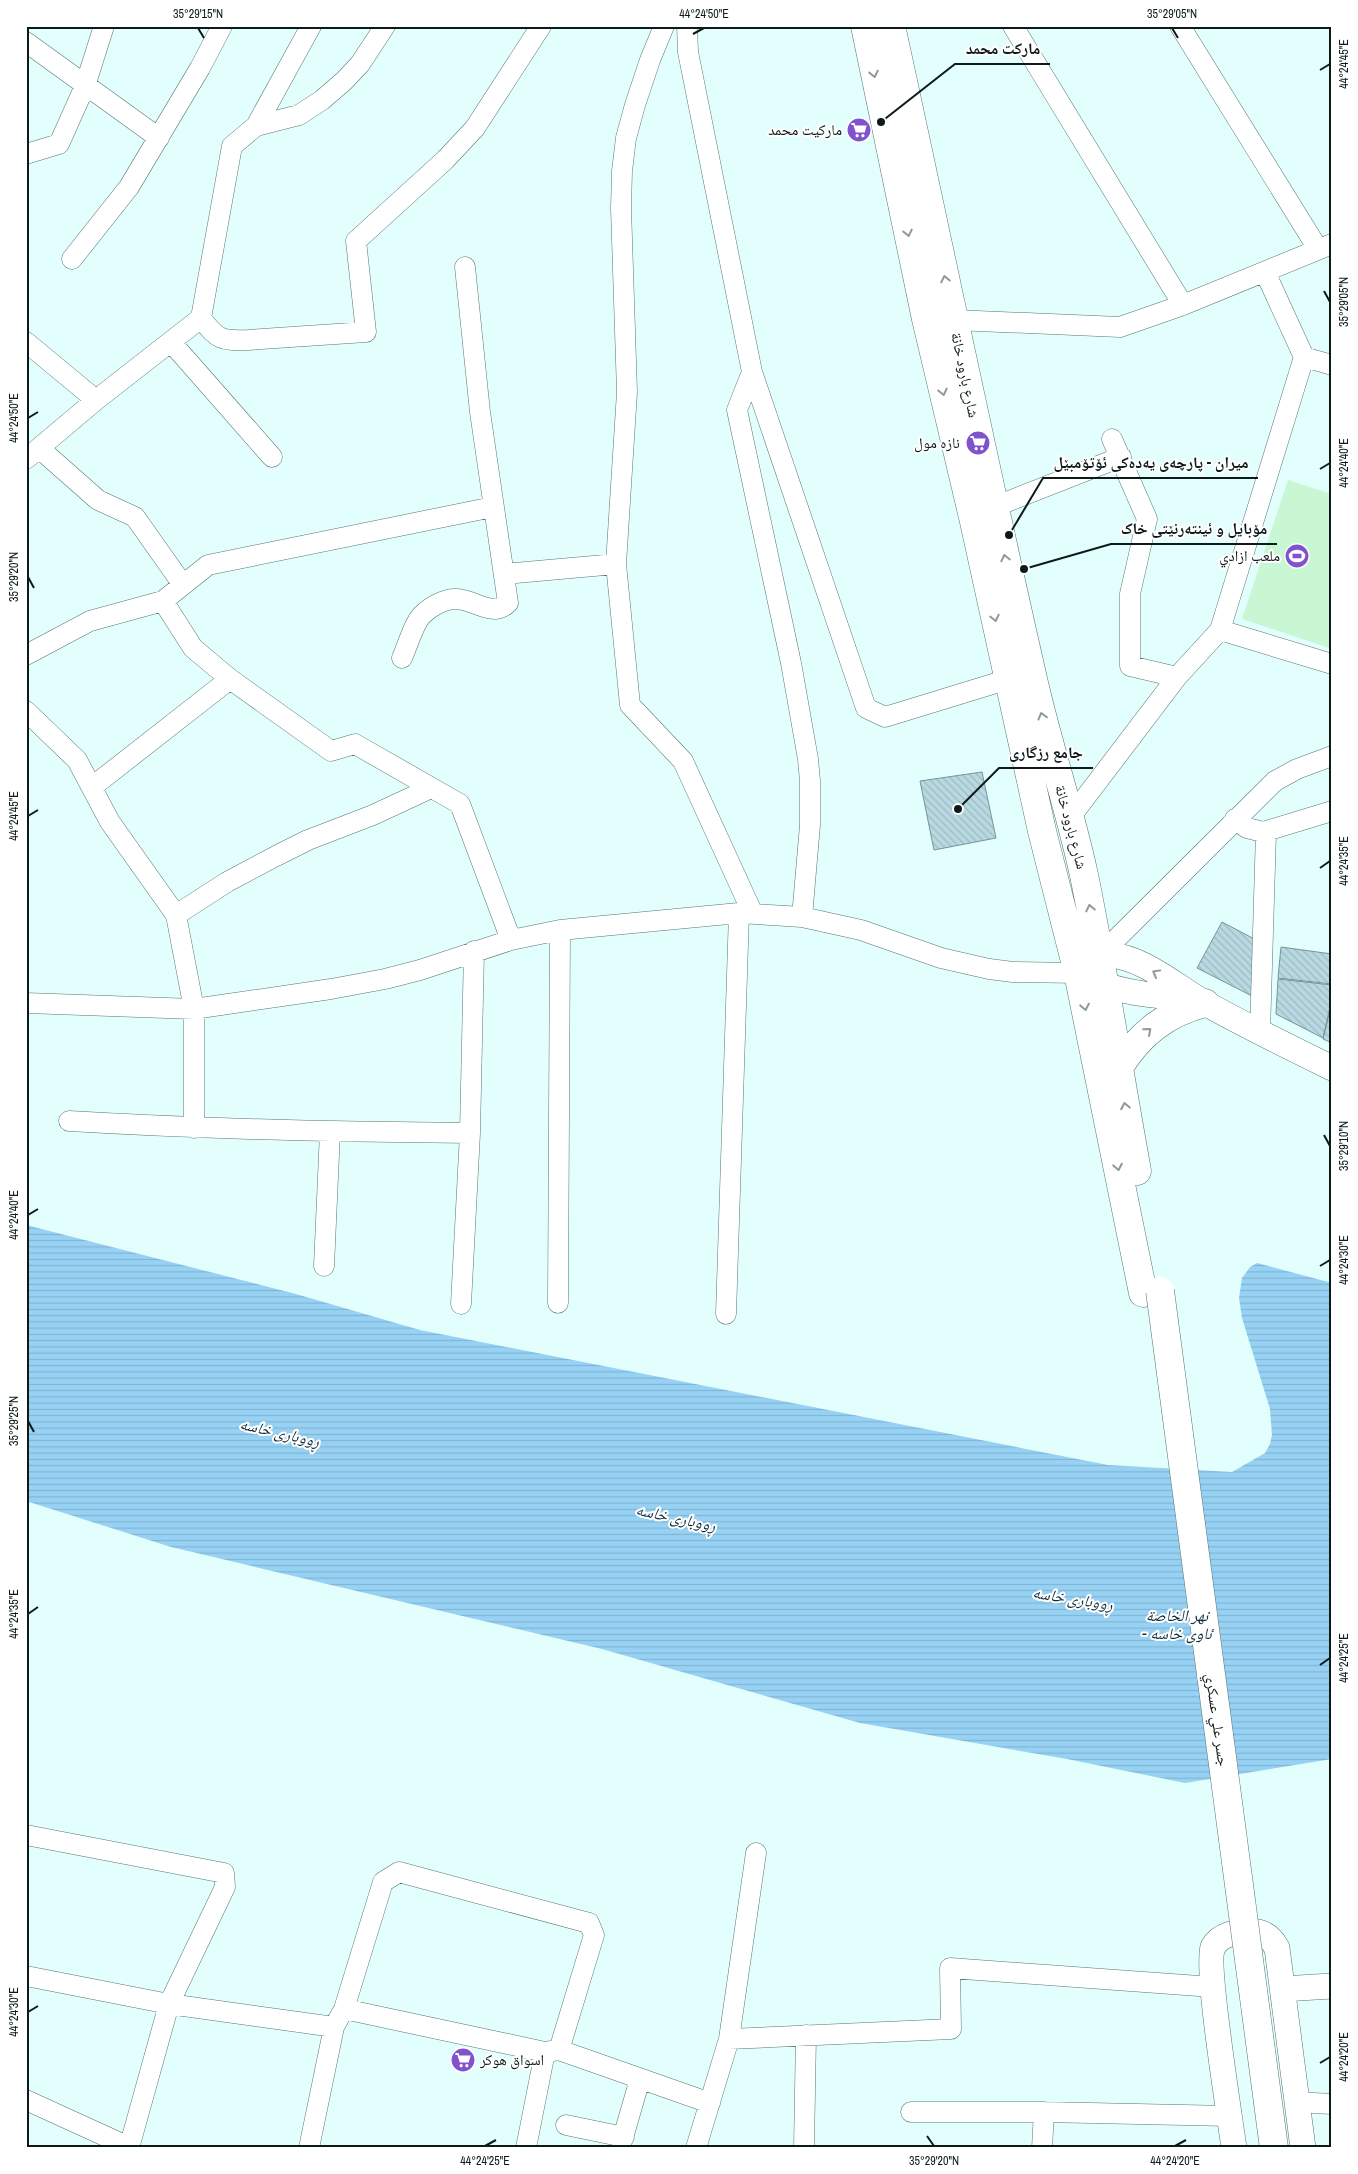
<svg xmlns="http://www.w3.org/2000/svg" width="1358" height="2174" font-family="'Archivo Narrow','Noto Naskh Arabic',sans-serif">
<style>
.garden{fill:#c9f7d4}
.water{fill:url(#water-rules)}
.building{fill:url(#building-back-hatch);stroke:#75949c}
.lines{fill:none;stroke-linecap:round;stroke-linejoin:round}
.minor-casing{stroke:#567675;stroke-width:21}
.tertiary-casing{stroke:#567675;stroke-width:26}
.secondary-casing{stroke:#567675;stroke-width:29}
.minor{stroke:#fff;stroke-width:20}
.tertiary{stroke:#fff;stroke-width:25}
.secondary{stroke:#fff;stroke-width:28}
.secondary-bridge-casing{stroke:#567675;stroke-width:29;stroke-linecap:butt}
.secondary-bridge{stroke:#fff;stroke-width:28}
.oneway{stroke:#929898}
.ticks{fill:none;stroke:#0d1a19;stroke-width:2}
.labels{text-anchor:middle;stroke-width:4;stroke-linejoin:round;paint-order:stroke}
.poi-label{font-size:15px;fill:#0d1a19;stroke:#fff;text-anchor:end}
.street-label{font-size:15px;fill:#0d1a19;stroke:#fff}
.water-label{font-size:16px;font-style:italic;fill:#112d3c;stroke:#fff}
.leader{fill:none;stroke:#0d1a19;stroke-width:2}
.callout-dot{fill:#0d1a19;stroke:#fff;stroke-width:2}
.callout-label{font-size:16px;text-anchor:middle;font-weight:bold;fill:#0d1a19;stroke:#fff;stroke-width:4;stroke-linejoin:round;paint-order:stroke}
.neatline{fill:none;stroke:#0d1a19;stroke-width:2}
.ticks-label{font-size:12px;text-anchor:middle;fill:#0d1a19}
</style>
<defs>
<pattern id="water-rules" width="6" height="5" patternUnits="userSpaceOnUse" patternTransform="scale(1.25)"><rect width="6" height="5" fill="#97d2f5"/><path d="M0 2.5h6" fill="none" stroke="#81b4d1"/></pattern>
<pattern id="building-back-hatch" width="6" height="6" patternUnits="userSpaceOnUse" patternTransform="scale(1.25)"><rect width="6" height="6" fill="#b8d9e1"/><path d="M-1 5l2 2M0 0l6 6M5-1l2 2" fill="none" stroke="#9dbac0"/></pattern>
</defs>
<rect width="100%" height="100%" fill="#e2fefd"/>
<!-- garden -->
<path class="garden" d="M1288 480 1332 494V649L1242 619Z"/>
<!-- water -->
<path class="water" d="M26 1225 296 1294 420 1330 1108 1465 1232 1472 1265 1453 1270 1444 1272 1435 1270 1409 1242 1318 1239 1298 1242 1278 1250 1267 1257 1263 1332 1283V1759L1185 1783 1067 1759 860 1723 602 1649 171 1547 26 1501Z"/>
<!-- building -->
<path class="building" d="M982 772 996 838 934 850 920 781Z
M1222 922 1262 943 1254 997 1197 968Z
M1281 947 1332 954V984L1278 978Z
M1278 979 1332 985V998L1323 1038 1276 1014Z
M1332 1002V1043L1323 1039Z"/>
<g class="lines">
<defs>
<path id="minor" d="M311 26 256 126 232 146 201 318C217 340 222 341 248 340L366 332 356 241 445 160 475 128 541 26
M664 26 650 60 635 105 626 138 622 171 621 208 627 392 616 564 630 705 683 761 753 914
M687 26 688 52 752 372 866 708 885 717 1009 679
M1013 26 1183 305
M1180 26 1318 249
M26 42 159 138
M256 126 299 115 322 100 344 81 360 64 385 26
M26 154 59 144 85 86 104 26
M72 259 129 187 200 68 222 26
M954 320 1120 327 1183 305 1332 244
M26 342 96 400
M171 342 272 457
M1304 357 1332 365
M752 372 737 410 791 663 808 759 810 781V825L802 917
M1112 439 1147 519 1130 594V666L1177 677
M39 448 98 500 135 517 183 585
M26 459 96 400 201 318
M994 507 1121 457
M504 574 616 564
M163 601 193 648 230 679
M1220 630 1332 664
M26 655 90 621 163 601 208 565 493 507
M402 658C407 647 414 623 422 615 430 607 445 598 457 599 476 600 492 618 508 603L480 412 465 267
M26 711 77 760 110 822 176 915 194 1009V1128
M92 787 230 679 331 751 355 744 460 804 511 940
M1069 819 1177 677 1220 630 1304 357 1265 272
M1235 819 1247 828 1263 832 1332 811
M176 915 227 882 276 856 308 840 373 815 431 788
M1100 955 1275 781 1297 769 1332 756
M26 1003 194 1009 331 989 385 979 420 970 511 940 560 930 739 913 802 917 861 930 941 958 989 969 1013 972 1078 973
M1260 1032 1266 832
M69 1121C203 1129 336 1132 470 1133
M324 1266 330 1132
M558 1303 560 930
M461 1304 470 1133 474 951
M726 1314 739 913
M26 1835 224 1873 225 1887 169 2004 334 2027
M26 1976 169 2004 129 2148
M344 2009 545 2052 559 2050 710 2103
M729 2039 951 2029 950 1968 1213 1987
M26 2100 129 2147
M1296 2102 1332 2104
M911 2112H1044L1230 2116
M566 2125 624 2137
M309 2148 334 2027 344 2009 383 1882 399 1872 589 1923 594 1935 559 2050
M526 2148 545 2052
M620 2148 640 2079
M696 2148 729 2039 756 1853
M804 2148 806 2035
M1042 2148 1044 2112"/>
<path id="tertiary" d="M1198 999C1158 996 1113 994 1078 973 1086 963 1096 954 1110 955 1143 957 1178 988 1205 1003 1246 1026 1289 1047 1332 1068
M1282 1989 1332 1986
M1234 2148C1230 2118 1205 1964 1213 1947 1220 1934 1236 1932 1250 1931 1263 1931 1271 1937 1277 1948L1303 2148"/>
<path id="secondary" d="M865 26 926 319 973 517 1042 831 1078 973 1143 1293
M891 26C938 241 982 456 1031 670 1046 739 1069 806 1084 875 1104 973 1119 1072 1137 1171
M1118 1069C1139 1034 1166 1013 1205 1003"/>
</defs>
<!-- minor casing -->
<use href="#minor" class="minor-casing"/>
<!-- tertiary casing -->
<use href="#tertiary" class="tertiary-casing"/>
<!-- secondary casing -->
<use href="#secondary" class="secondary-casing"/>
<!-- minor -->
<use href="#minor" class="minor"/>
<!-- tertiary -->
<use href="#tertiary" class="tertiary"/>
<!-- secondary -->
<use href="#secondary" class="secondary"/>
<defs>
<path id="secondary-bridge" d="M1160 1291 1274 2148"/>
</defs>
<!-- secondary-bridge casing -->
<use href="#secondary-bridge" class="secondary-bridge-casing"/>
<!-- secondary-bridge -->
<use href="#secondary-bridge" class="secondary-bridge"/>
</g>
<!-- one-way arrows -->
<defs><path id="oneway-chevron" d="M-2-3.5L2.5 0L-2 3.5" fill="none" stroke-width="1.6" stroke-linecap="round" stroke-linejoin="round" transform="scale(1.25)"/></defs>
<g class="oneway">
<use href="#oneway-chevron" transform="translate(874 74) rotate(78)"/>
<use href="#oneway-chevron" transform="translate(908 233) rotate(78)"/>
<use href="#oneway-chevron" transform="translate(945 279) rotate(-102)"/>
<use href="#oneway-chevron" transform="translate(943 392) rotate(77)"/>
<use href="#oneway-chevron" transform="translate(1005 558) rotate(-103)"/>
<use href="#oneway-chevron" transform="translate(995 618) rotate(77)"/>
<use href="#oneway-chevron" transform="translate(1042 716) rotate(-105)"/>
<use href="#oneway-chevron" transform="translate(1090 908) rotate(-102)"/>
<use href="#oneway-chevron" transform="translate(1156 973) rotate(-151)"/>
<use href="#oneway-chevron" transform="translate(1085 1007) rotate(79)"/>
<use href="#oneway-chevron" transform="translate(1148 1031) rotate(-41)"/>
<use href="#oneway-chevron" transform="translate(1125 1106) rotate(-101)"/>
<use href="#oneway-chevron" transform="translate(1118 1167) rotate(79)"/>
</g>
<!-- ticks -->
<path class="ticks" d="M198 28 204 38M1172 28 1178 38M693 34 704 28M1320 70 1330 64M1324 291 1330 302M28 418 38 412M1320 469 1330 463M28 577 34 588M28 816 38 810M1320 868 1330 861M1324 1135 1330 1146M28 1215 38 1209M1320 1266 1330 1260M28 1421 34 1432M28 1614 38 1607M1320 1665 1330 1658M28 2012 38 2006M1320 2063 1330 2057M927 2136 934 2146M485 2146 496 2140M1175 2146 1186 2140"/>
<!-- icons -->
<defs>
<symbol id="supermarket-disc" viewBox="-11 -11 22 22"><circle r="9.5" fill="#8052cb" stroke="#fff"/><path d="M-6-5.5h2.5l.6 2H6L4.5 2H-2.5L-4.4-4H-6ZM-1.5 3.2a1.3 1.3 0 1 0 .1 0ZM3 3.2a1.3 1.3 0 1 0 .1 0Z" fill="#fff"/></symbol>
<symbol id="stadium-disc" viewBox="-11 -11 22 22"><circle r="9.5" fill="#8052cb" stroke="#fff"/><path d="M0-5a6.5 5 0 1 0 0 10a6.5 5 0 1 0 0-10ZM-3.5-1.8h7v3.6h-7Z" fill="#fff"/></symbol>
</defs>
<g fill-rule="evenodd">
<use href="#supermarket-disc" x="845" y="116" width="28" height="28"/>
<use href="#supermarket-disc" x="964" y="429" width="28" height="28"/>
<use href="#stadium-disc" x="1283" y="542" width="28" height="28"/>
<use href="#supermarket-disc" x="449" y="2046" width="28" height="28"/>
</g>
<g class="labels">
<!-- poi labels -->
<g class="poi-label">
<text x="842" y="135">ماركيت محمد</text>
<text x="960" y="448">نازه مول</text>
<text x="1280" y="561">ملعب ازادي</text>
<text x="480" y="2065" text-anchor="start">اسواق هوكر</text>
</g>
<!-- street labels -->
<g class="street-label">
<text transform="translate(965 375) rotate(78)" y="5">شارع بارود خانة</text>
<text transform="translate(1071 827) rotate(75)" y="5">شارع بارود خانة</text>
<text transform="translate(1217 1720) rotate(82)" y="5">جسر علي عسكري</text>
</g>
<!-- water labels -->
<g class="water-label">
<text transform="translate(280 1432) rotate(13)" y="6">ڕووباری خاسە</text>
<text transform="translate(676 1517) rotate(12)" y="6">ڕووباری خاسە</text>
<text transform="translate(1073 1598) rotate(9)" y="6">ڕووباری خاسە</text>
<text x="1177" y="1621">نهر الخاصة<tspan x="1177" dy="18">- ئاوی خاسە</tspan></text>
</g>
</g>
<!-- callouts -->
<path class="leader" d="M881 122L955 64H1050M1009 535L1043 478H1258M1024 569L1111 544H1277M958 809L999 768H1093"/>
<g class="callout-dot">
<circle cx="881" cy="122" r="5"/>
<circle cx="1009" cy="535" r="5"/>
<circle cx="1024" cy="569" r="5"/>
<circle cx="958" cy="809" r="5"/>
</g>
<g class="callout-label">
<text x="1003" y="54">ماركت محمد</text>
<text x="1151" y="468">میران - پارچەی یەدەکی ئۆتۆمبێل</text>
<text x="1194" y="534">مۆبایل و ئینتەرنێتی خاک</text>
<text x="1046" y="758">جامع رزگاری</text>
</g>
<!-- border -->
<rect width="1358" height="2174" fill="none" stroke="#ffffff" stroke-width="55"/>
<rect x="28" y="28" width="1302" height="2118" class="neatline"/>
<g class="ticks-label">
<text x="198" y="18">35°29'15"N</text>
<text x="704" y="18">44°24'50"E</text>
<text x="1172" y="18">35°29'05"N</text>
<text transform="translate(1344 64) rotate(-90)" y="4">44°24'45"E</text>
<text transform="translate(1344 302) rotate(-90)" y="4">35°29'05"N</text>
<text transform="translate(14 418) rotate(-90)" y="4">44°24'50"E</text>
<text transform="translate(1344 463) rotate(-90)" y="4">44°24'40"E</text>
<text transform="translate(14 577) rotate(-90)" y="4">35°29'20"N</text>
<text transform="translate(14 816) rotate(-90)" y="4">44°24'45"E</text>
<text transform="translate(1344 861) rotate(-90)" y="4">44°24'35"E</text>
<text transform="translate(1344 1146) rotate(-90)" y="4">35°29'10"N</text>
<text transform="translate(14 1215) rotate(-90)" y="4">44°24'40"E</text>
<text transform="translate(1344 1260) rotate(-90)" y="4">44°24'30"E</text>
<text transform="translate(14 1421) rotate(-90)" y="4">35°29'25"N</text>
<text transform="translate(14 1614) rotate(-90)" y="4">44°24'35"E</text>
<text transform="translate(1344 1658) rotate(-90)" y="4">44°24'25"E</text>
<text transform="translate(14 2012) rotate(-90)" y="4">44°24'30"E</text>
<text transform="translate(1344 2057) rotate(-90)" y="4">44°24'20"E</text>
<text x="485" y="2165">44°24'25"E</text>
<text x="934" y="2165">35°29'20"N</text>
<text x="1175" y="2165">44°24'20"E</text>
</g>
</svg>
